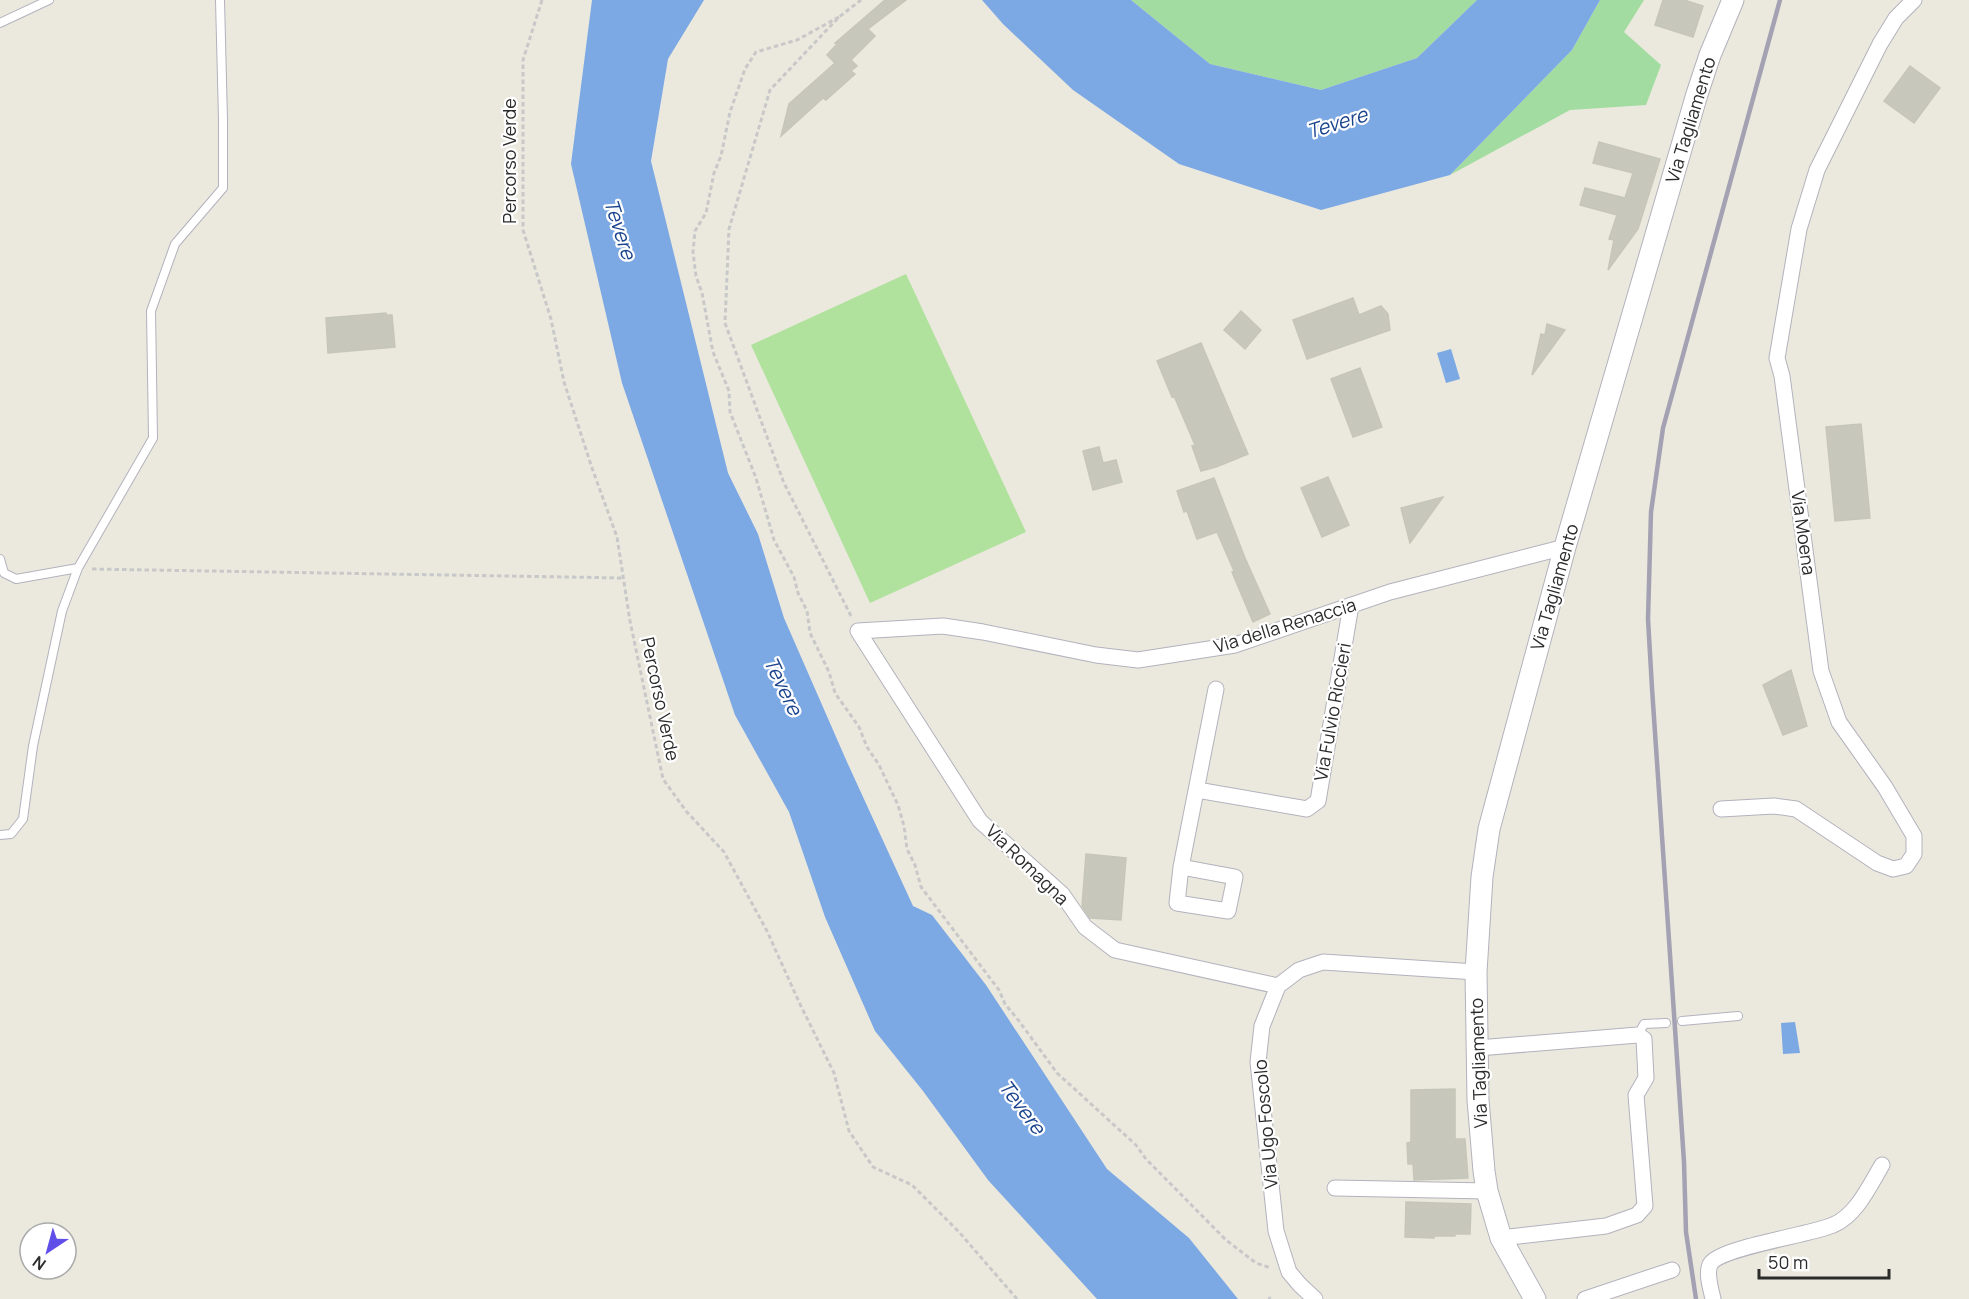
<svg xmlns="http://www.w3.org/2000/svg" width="1969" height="1299" font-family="Manrope,sans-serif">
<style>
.green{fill:#a2dca0}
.pitch{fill:#b0e29d}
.water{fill:#7ca8e3}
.building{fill:#c7c7bc;stroke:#c6c6b8;stroke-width:1.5}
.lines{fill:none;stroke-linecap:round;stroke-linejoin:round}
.lane-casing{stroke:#b3b2bd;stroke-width:10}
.street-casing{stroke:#b3b2bd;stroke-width:17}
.secondary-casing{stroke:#b3b2bd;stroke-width:23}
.path{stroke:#c8c8c8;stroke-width:3;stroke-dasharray:4.5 3;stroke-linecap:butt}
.lane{stroke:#fff;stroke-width:8}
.street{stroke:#fff;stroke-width:15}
.secondary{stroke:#fff;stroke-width:21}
.rail{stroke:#a4a1b3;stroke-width:4.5}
.labels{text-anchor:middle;stroke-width:4.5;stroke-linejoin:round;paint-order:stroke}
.street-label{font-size:18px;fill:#2b2b2b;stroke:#fff}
.water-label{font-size:20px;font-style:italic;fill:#1b448e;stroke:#fff}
</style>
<rect width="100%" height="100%" fill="#ebe9de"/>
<!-- green -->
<path class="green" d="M1131 0H1477L1417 58 1321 90 1210 64Z
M1600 0H1644L1624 32 1661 65 1646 105 1570 110 1450 175 1572 50Z"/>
<!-- pitch -->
<path class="pitch" d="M906 274 1026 532 870 603 751 345Z"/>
<!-- water -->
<path class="water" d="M592 0H704L668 59 651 161 728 473 758 534 784 618 847 762 913 906 932 915 986 985 1107 1169 1189 1238 1238 1299H1097L988 1180 923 1091 875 1031 825 917 789 812 735 715 622 383 571 164Z
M982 0H1131L1210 64 1321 90 1417 58 1477 0H1600L1572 50 1450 175 1321 210 1179 164 1073 90 1003 24Z
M1451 349 1460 379 1446 383 1437 353Z
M1795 1022 1800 1053 1783 1054 1781 1023Z"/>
<!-- building -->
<path class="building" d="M885 0H906L868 29 875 36 851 60 857 66 851 71 855 74 826 100 823 98 781 136 789 104 835 63 827 55 837 44 835 43Z
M1663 0H1684L1703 6 1693 37 1655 25Z
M1910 66 1940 88 1914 123 1884 101Z
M1599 142 1660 159 1638 229 1608 270 1614 240 1609 239 1617 215 1580 205 1585 188 1625 198 1633 173 1593 163Z
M1353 298 1359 315 1381 306 1388 314 1390 330 1307 359 1293 320Z
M1241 311 1261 330 1245 349 1224 330Z
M386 313V315H392L395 347 328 353 326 318Z
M1547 324 1565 330 1532 375 1541 334 1545 335Z
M1201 343 1248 454 1216 467 1201 471 1192 446 1195 445 1174 396 1172 397 1157 361Z
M1360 368 1382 427 1353 437 1331 379Z
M1861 424 1870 518 1835 521 1826 427Z
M1099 447 1103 463 1116 460 1122 482 1093 490 1083 451Z
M1328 477 1349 525 1322 537 1301 488Z
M1214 478 1245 558 1270 614 1253 622 1232 572 1234 571 1217 532 1197 539 1187 511 1184 512 1177 491Z
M1443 497 1410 543 1401 508Z
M1791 670 1807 726 1783 735 1763 685Z
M1086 854 1126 858 1121 920 1090 918 1082 906Z
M1455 1089V1139H1465L1468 1178 1414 1180 1413 1164H1408L1407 1143 1411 1142V1090Z
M1406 1202 1471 1204 1470 1234H1455V1236H1434V1238L1405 1237Z"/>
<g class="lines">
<defs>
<path id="lane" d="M0 23 49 0
M0 559 4 573 16 579 78 568
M0 835 11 834 23 819 33 746 62 611 78 568 153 438 151 311 175 244 223 188V120L220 0
M1682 1021 1738 1016
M1638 1035 1644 1024 1666 1023"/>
<path id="street" d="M1197 790 1307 809 1318 801 1351 605
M1721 809 1774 806 1796 809 1877 863 1893 869 1906 866 1914 854V836L1885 787 1839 722 1821 671 1782 376 1777 358 1799 229 1817 170 1880 44 1896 18 1914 0
M1181 867 1216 689
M1181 867 1235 877 1228 911 1177 903Z
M1278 986 1115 950 1085 927 1062 894 980 821 858 631 943 626 983 632 1096 655 1138 660 1235 645 1390 592 1565 547
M1478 1048 1638 1035 1644 1039 1646 1078 1636 1095 1645 1206 1637 1215 1606 1226 1501 1238
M1335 1188 1487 1191
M1315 1299 1300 1285 1289 1272 1276 1231 1258 1062 1262 1026 1278 986 1299 970 1323 962 1476 972
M1585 1299 1672 1270
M1713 1299C1711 1289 1705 1272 1711 1263 1723 1247 1810 1235 1833 1225 1856 1216 1870 1185 1882 1165"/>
<path id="secondary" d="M1535 1299 1501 1238 1487 1191 1484 1171 1478 1100 1476 972 1482 877 1489 829 1565 547 1697 94 1710 55 1733 0"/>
</defs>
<!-- lane casing -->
<use href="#lane" class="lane-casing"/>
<!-- street casing -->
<use href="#street" class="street-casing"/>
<!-- secondary casing -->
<use href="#secondary" class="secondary-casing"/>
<!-- path -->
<path class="path" d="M542 0 523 60V230L551 319 564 382 592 468 617 537 630 621 663 779 686 811 724 852 767 931 799 1002 834 1073 849 1131 873 1167 912 1185 959 1232 1017 1299
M839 17 797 40 756 52 745 69 730 112 721 156 714 173 706 213 695 231 693 252 696 276 702 293 713 352 729 391 730 412 756 478 774 540 794 577 798 593 807 611 810 633 829 672 835 693 859 727 867 747 879 765 898 805 904 826 907 849 915 865 921 887 999 990 1005 1004 1019 1021 1057 1073 1136 1145 1146 1159 1226 1240 1256 1263 1271 1268
M92 569 624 578
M851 616 784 483 725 323 729 229 770 90 839 17 861 0
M1269 1297 1270 1299"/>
<!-- lane -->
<use href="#lane" class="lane"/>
<!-- street -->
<use href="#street" class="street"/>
<!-- secondary -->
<use href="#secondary" class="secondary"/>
<!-- rail -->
<path class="rail" d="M1696 1299 1686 1232 1684 1162 1652 688 1648 619 1651 512 1663 428 1780 0"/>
</g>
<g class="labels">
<!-- street labels -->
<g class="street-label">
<text transform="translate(1691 120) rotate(-73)" y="6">Via Tagliamento</text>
<text transform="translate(510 161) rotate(-90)" y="6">Percorso Verde</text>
<text transform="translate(1803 533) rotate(82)" y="6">Via Moena</text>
<text transform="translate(1555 587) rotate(-74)" y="6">Via Tagliamento</text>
<text transform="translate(1285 626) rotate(-17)" y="6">Via della Renaccia</text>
<text transform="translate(660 699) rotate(78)" y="6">Percorso Verde</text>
<text transform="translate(1333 712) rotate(-80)" y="6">Via Fulvio Riccieri</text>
<text transform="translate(1027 865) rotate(44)" y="6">Via Romagna</text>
<text transform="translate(1479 1063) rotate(-92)" y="6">Via Tagliamento</text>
<text transform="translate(1266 1124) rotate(-95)" y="6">Via Ugo Foscolo</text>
</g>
<!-- water labels -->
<g class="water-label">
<text transform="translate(1337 123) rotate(-17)" y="7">Tevere</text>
<text transform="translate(620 229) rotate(72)" y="7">Tevere</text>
<text transform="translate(783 686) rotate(64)" y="7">Tevere</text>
<text transform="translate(1022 1107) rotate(53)" y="7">Tevere</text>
</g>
</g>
<!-- north arrow -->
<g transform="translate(48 1251) rotate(216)"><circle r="28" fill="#ffffff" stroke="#aaaaaa" stroke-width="1.5"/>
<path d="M0-4.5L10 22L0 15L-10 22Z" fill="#604ee8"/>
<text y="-9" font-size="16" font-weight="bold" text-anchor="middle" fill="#2b2b2b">N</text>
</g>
<!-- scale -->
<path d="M1759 1269v9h130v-9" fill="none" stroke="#2b2b2b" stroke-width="3"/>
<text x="1768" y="1269" font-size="18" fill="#2b2b2b" stroke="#ffffff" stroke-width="4.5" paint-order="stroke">50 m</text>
</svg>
